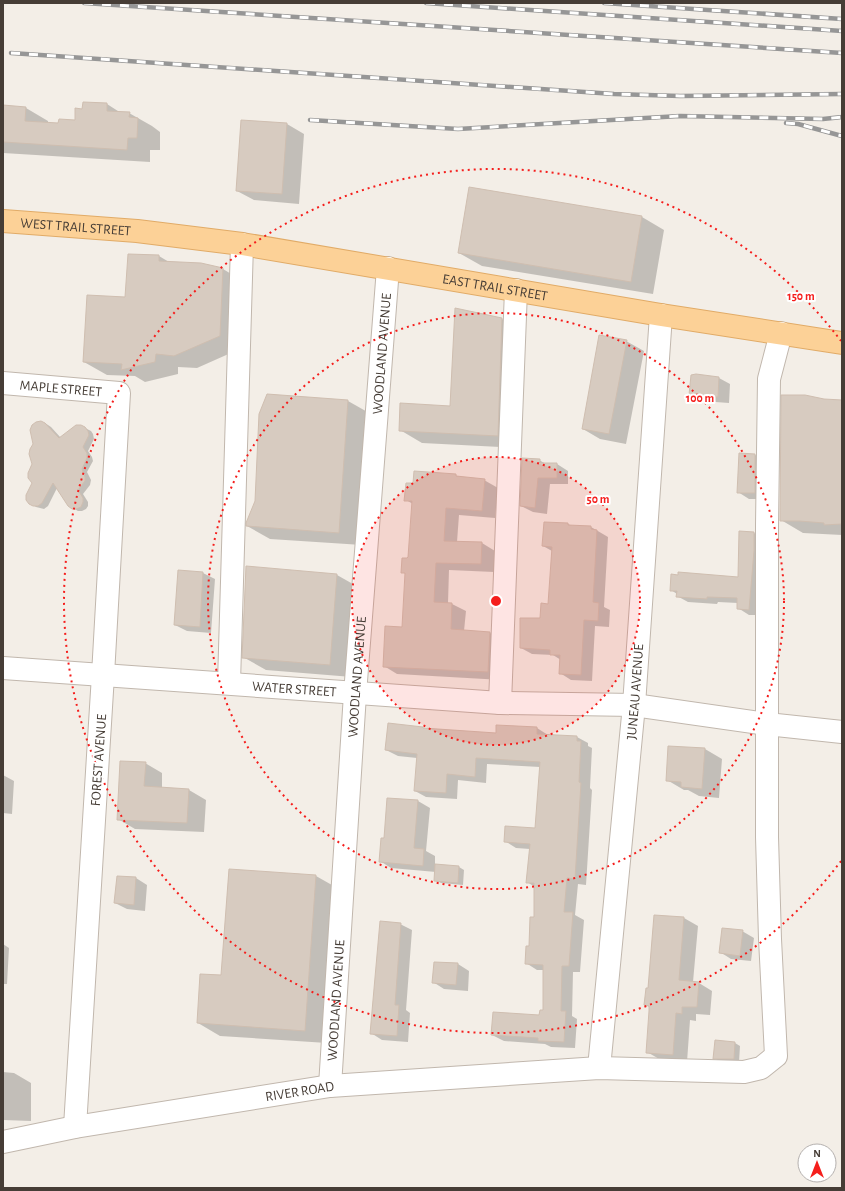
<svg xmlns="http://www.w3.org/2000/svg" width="845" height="1191" font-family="'Alegreya Sans',sans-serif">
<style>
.shadow{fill:#0003}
.building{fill:#d7cbc0;stroke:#cfbeb0}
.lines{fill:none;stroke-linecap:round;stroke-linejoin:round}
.minor-casing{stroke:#c1b7ad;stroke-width:24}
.major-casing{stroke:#e1ab67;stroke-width:24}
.minor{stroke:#fff;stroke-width:22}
.major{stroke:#fcd197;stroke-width:22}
.rail-casing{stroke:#969696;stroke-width:4.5}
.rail{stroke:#fff;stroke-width:3;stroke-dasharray:9;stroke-linecap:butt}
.ring{fill:none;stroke:#f51e1c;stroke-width:2;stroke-dasharray:2 4}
.labels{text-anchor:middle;stroke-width:4;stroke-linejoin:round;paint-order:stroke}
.street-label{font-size:14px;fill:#463d36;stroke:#fff}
.centre{fill:#f51e1c;stroke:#fff;stroke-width:2}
.ring-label{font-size:12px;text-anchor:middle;font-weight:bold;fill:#f51e1c;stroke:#fff;stroke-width:4;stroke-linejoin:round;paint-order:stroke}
</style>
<rect width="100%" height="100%" fill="#f3eee7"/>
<!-- shadow -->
<path class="shadow" d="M84 103 107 104 121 113H129L152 126 160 132V150H150V162L3 153V106L26 108 48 121V123L59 124 76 121 83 110Z
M287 124 304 134 299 204 254 200 237 191Z
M642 217 664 230 653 294 482 266 459 253Z
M159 256 169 262 201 264 223 269 246 283 242 348 197 368 178 367V374L145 382 135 376 107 375 84 362 126 298Z
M456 309 502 319 525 332 520 448 422 443 400 430 451 407Z
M626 341 644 351 626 444 600 439 583 429Z
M719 378 730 384 729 403 702 401 690 394Z
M268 395 348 401 371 414 362 545 270 539 247 526 256 501Z
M824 400 842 401V535L803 533 781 520Z
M45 423 51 427 61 438 85 428 91 431 93 434 94 439 88 451 92 457 93 461 87 472 91 480 90 485 83 494 88 502V506L86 509 82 511H78L69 506 57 488 48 506 44 509 36 507 30 503Z
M739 454 755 455 767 461 766 499H749L738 492Z
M539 460 546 464H557L568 471V484H550L547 514 533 512 521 506Z
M455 475 461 478 484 480 498 488 495 518 459 515 457 542 482 543 495 551 494 572 449 570 448 603 452 604 466 611 464 631 490 633 504 641 502 680 397 674 384 666 403 628 406 574 402 572 408 559 413 504 406 500 414 484Z
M545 523 568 524 572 526 591 527 608 537 604 607 610 610 609 627 595 626 592 681 571 680 560 673 561 660 553 655 532 654 521 648 541 619 549 605 552 551 543 546Z
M740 532 754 533 765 539 760 615H749L738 608V603L718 602 717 604 688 602 677 596V594L671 590 739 578Z
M247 568 337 575 360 588 352 677 266 670 243 657Z
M179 571 203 573 215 579 211 633 187 631 175 625Z
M422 728 497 734 537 728 548 735 577 737 588 743V746L592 748 590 788 592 790 586 885 578 884 575 915 584 920 580 972H573L572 1016 577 1019 575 1048 551 1047 545 1044 504 1041 492 1035 540 1016 544 1011V970H537L526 963 535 919V887L527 882 530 849 516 848 505 841 536 830 540 767 487 764 486 783 458 780 457 799 426 797 415 791 417 758 398 756 386 750Z
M705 749 722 759 719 798 699 796 688 790H684L667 780Z
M145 763 162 773V788L189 790 206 800 204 832 135 829 118 819Z
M3 775 14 781 12 814 3 813Z
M388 799 418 801 430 808 426 851 435 856V865L459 867 464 870 463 885 441 883 435 880 436 872 391 868 380 861 385 839Z
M229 870 316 876 339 889 327 1043 220 1036 198 1023 222 976Z
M136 878 147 885 145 911 127 909 115 903Z
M655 916 684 918 698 926 693 982 699 983 712 991 710 1015 696 1014V1021L690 1020 687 1062 661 1060 647 1052 650 1007 645 1005 648 989Z
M400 924 412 930 406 1010 410 1013 408 1042 382 1040 371 1033Z
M742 931 754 938 751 961 731 959 720 952Z
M3 944 9 948 7 984H3Z
M458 964 469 971 468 991 444 989 433 982Z
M735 1043 740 1046 739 1062 720 1061 714 1058Z
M3 1072 14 1073 31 1083V1121L3 1120Z"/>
<!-- building -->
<path class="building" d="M83 102 107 103V111L130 112 129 117 138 118 137 138H128L127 150 3 142V105L26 107 25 121 58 123 59 119 75 120V108L82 109Z
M241 120 287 123 282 194 236 191Z
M469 187 642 216 631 282 458 253Z
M128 254 159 255V261L201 263 223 268 220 336 174 356 156 354 155 362 121 370 122 364 83 362 87 295 125 297Z
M455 308 502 318 498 436 399 431 400 403 450 406Z
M599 335 627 340 609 434 582 429Z
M696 374 719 377 718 397 689 395 691 375Z
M267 394 348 400 339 533 246 526V523L255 501 259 414Z
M781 395H805L824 399 842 400V524L824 525V523L799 521H780Z
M41 421 45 423 59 438 76 425H81L85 427 88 431 89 435 83 447 87 453V458L82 469 85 477V481L78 490 83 498V502L81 507 76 509H72L68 506 53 483 42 503 38 506H33L29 504 26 500V495L32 483 28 478V473L32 464 29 454 30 449 33 444 30 430 32 425 36 422Z
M739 453 755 454V493H737Z
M522 458 540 459V463H557V478H538L535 508 520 506Z
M414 471 456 474V476L485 479 482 511 446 508 444 541 482 542 481 564 436 563 434 602 452 603 451 629 490 632 488 672 383 667 385 626 402 627 405 573H401L402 558H407L408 557 412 501H404L406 483H413Z
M544 522 568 523V525L591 526V529L597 530 593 602 599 603 598 621 584 620 581 675 559 674 560 655H550V650L520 648V618H540L541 603 548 604 552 547 542 546Z
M739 531 754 532V551L749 610 737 609V598L707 597V599L676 597 677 591H670L671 574 678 575V572L738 577Z
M246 566 337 574 330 665 242 658Z
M178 570 203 572 200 627 174 625Z
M388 723 423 727V728L496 733V725L537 727V734L577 736V741H581L579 782 581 783 575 879 567 878 564 912H573L569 966H562L561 1011H566L564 1042 538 1041V1038L491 1035 493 1012 539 1015 540 1010H543V965L525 964 526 946H529L530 917H534V883H526L530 844 504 842 505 826 535 828 540 762 476 758 475 777 447 774 446 793 414 791 417 754 385 750Z
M668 746 705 748 702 789 681 787V782L666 781Z
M120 761 146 762 144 786 189 789 187 823 117 820Z
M387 798 418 800 414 848 424 849 423 866 379 862 381 838H384Z
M435 864 459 866 458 883 434 881Z
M229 869 316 875 305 1031 197 1023 200 974 221 975Z
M117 876 136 877 134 905 114 903Z
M654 915 684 917 679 980 699 982 697 1007H682V1014L676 1013 673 1055 646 1053 649 1011V1006L644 1005 646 988H648Z
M380 921 401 923 395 1005H399L397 1036 370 1034Z
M722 928 743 930 740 956 719 953Z
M434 962 458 963 456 985 432 983Z
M715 1040 735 1042 734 1059H713Z"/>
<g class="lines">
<defs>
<g id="minor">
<path id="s1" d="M3 383 119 393 103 675 75 1127"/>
<path id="s2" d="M3 668 500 703 634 705 767 724 842 732"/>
<path d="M229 683 242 244"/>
<path d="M500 703 516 290"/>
<path id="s3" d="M599 1068 634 705 661 315"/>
<path id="s4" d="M330 1086 355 694 388 268"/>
<path id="s5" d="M3 1142 75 1127 330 1086 599 1068 744 1072 761 1068 776 1056 770 939 767 837V525L769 379 781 333"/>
</g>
<g id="major">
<path id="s6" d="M3 221 137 231 242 244 661 315 842 343"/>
</g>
</defs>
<!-- minor casing -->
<use href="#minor" class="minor-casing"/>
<!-- major casing -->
<use href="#major" class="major-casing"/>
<!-- minor -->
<use href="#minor" class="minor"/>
<!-- major -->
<use href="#major" class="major"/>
<defs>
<path id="rail" d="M84 3 842 53
M426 3 842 31
M604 3 842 19
M11 53 614 94 680 96 842 94
M310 120 458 129 680 116 823 119 842 117
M786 123 798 124 842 136"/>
</defs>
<!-- rail casing -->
<use href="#rail" class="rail-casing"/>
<!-- rail -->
<use href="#rail" class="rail"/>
</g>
<!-- distance rings -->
<circle cx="496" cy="601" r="144" fill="#f51e1c" fill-opacity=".12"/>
<g class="ring">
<circle cx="496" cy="601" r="144"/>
<circle cx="496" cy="601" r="288"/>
<path d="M841 861A432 432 0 1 1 841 341"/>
</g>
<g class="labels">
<!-- street labels -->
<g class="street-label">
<text dy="5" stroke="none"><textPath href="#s6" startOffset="73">WEST TRAIL STREET</textPath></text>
<text dy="5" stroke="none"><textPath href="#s6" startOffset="497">EAST TRAIL STREET</textPath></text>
<text dy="5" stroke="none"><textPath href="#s4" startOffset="734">WOODLAND AVENUE</textPath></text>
<text dy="5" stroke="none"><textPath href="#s1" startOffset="58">MAPLE STREET</textPath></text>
<text dy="5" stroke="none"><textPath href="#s4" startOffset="410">WOODLAND AVENUE</textPath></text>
<text dy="5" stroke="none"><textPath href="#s2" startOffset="292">WATER STREET</textPath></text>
<text dy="5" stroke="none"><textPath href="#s3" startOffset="378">JUNEAU AVENUE</textPath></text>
<text transform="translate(98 760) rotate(-86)" y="5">FOREST AVENUE</text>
<text dy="5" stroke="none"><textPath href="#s4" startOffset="86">WOODLAND AVENUE</textPath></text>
<text dy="5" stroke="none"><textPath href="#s5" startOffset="301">RIVER ROAD</textPath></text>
</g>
</g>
<circle cx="496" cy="601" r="6" class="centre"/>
<g class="ring-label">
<text x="801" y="300">150 m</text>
<text x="700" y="402">100 m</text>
<text x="598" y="503">50 m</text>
</g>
<!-- border -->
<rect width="845" height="1191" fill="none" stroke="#463d36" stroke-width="8"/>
<!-- north arrow -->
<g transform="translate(817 1163)"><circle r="19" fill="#ffffff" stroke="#b5b1af"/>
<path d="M0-3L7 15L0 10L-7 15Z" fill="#f51e1c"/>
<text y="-6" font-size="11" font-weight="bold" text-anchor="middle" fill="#463d36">N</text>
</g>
</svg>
